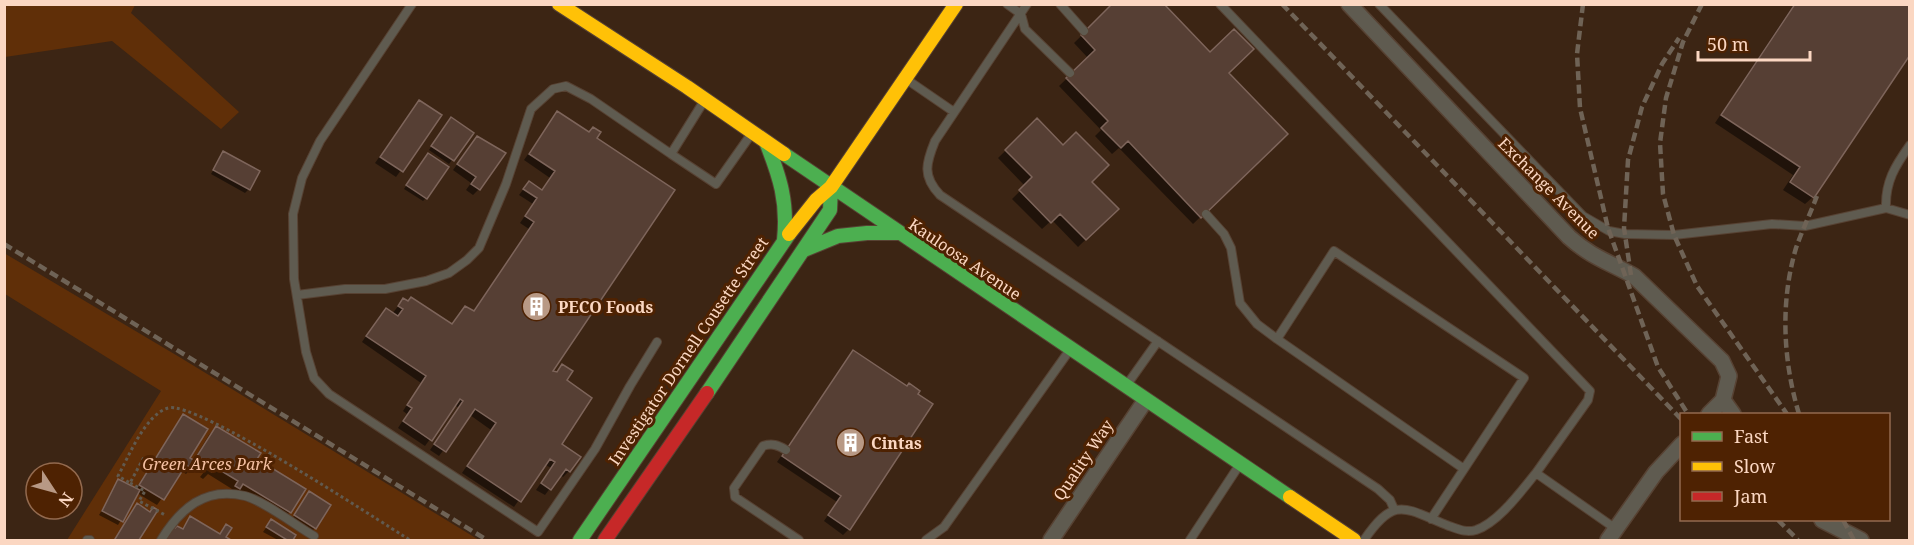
<svg xmlns="http://www.w3.org/2000/svg" width="1914" height="545" font-family="'Noto Serif',serif">
<style>
.green{fill:#602f08}
.shadow{fill:#0007}
.building{fill:#563f34;stroke:#7e655b;stroke-width:1.5}
.lines{fill:none;stroke-linecap:round;stroke-linejoin:round}
.lane-casing{stroke:#574233;stroke-width:10}
.street-casing{stroke:#574233;stroke-width:18}
.fast-casing{stroke:#574233;stroke-width:16}
.slow-casing{stroke:#574233;stroke-width:16}
.jam-casing{stroke:#574233;stroke-width:16}
.path{stroke:#615a4f;stroke-width:3;stroke-dasharray:3 3;stroke-linecap:butt}
.lane{stroke:#5f5b50;stroke-width:8}
.street{stroke:#5f5b50;stroke-width:15}
.fast{stroke:#4caf50;stroke-width:14}
.slow{stroke:#ffc107;stroke-width:14}
.jam{stroke:#c62828;stroke-width:14}
.rail{stroke:#6f6356;stroke-width:4.5;stroke-dasharray:9 4.5;stroke-linecap:butt}
.labels{text-anchor:middle;stroke-width:6;stroke-linejoin:round;paint-order:stroke}
.street-label{font-size:16px;fill:#fbd7c2;stroke:#4e2202}
.poi-label{font-size:16px;font-weight:bold;fill:#fbd7c2;stroke:#4e2202;text-anchor:start}
.park-label{font-size:16px;font-style:italic;fill:#f4c0a2;stroke:#4e2202}
</style>
<rect width="100%" height="100%" fill="#3c2514"/>
<!-- green -->
<path class="green" d="M5 4 135 5 131 13 239 112 221 129 112 41 5 57Z
M4 253 181 358 479 540H67L161 391 5 294Z"/>
<!-- shadow -->
<path class="shadow" d="M1114 4 1227 73 1286 134 1193 224 1119 148 1112 154 1095 136 1101 130 1059 86 1088 58 1074 43Z
M1794 4H1910L1813 197 1805 204 1783 190 1793 175 1715 123Z
M419 102 440 116 396 177 375 163Z
M557 113 595 138 550 373H556L562 366 565 381 560 444 579 457 569 471 563 477 560 475 545 495 536 490 551 468 544 464 514 507 462 473 491 430 470 415 439 456 430 450 459 408 455 405 425 446 398 428 407 414 403 411 421 383 362 342 380 315 386 309 392 314 403 300 451 326 465 308 472 313 529 229 520 223 533 204 519 195 529 182 541 191 550 178 524 160Z
M1037 120 1063 147 1090 182 1117 209 1078 247 1052 220 1042 229 1012 199 1025 186 998 158Z
M447 123 472 133 449 164 429 150Z
M477 137 479 189 473 195 466 190 471 183 453 170Z
M224 153 249 189 245 193 211 174Z
M428 154 426 198 423 201 404 189Z
M853 352 907 388 849 529 843 535 824 521 837 502 777 462Z
M183 416 188 458 193 461 209 435 216 427 255 460 290 512 282 520 236 491 229 494 232 489 208 474 203 479 200 477 204 472 193 466 186 474 181 471 157 505 137 493 118 525 99 515 119 481 135 490 178 422Z
M309 493 315 528 312 531 292 519Z
M190 518 219 535 226 526 224 538 228 540H164L181 530Z
M268 525 294 535 291 540H278L263 532Z"/>
<!-- building -->
<path class="building" d="M1112 4H1164L1210 52 1234 29 1254 49 1229 73 1288 134 1201 218 1128 141 1121 148 1101 128 1108 121 1066 78 1095 50 1081 35Z
M1795 4H1910V55L1814 198 1790 182 1800 167 1721 115Z
M419 100 442 115 403 172 380 157Z
M557 111 589 132 593 127 601 132 597 138 675 190 553 371 557 372 562 364 573 371 567 380 592 398 562 444 581 457 570 472 566 469 551 490 541 483 555 462 550 459 521 502 467 466 496 423 475 409 446 452 434 444 463 401 460 399 432 441 403 421 412 408 407 405 426 376 366 336 386 308 398 316 403 309 398 306 403 298 408 301 411 297 452 324 465 306 474 311 534 222 525 216 537 198 523 189 529 181 542 190 555 171 529 154Z
M451 117 474 133 454 161 431 146Z
M1037 118 1063 145 1076 132 1109 165 1092 182 1119 209 1086 240 1060 214 1051 223 1019 190 1032 177 1005 150Z
M477 136 506 153 480 190 471 184 476 177 457 164Z
M223 151 260 171 250 190 213 170Z
M428 153 449 167 427 199 406 185Z
M853 350 907 386 909 383 920 391 918 394 933 404 850 530 828 515 841 496 782 456Z
M183 414 208 429 190 458 197 462 193 469 186 465 164 500 139 485Z
M216 426 261 453 257 459 306 489 291 513 243 484 240 489 235 486 238 481 215 467 212 472 207 469 210 464 197 456Z
M118 479 140 490 123 522 102 511Z
M309 491 331 505 316 529 294 515Z
M137 503 150 512 153 507 158 510 139 540H117L115 539Z
M190 516 220 534 226 524 232 528 226 537 231 540H165L173 527 175 528 177 526 183 529Z
M271 519 296 535 293 540H287L266 527Z"/>
<g class="lines">
<defs>
<path id="lane" d="M412 4 320 141 302 178 293 214 294 279 306 352 314 378 329 394 538 532 595 449 630 386 657 342
M1007 4 1021 14 1025 29 1070 73
M1027 4 935 141C926 163 922 176 940 195L1378 489 1390 500 1394 509
M1060 4 1084 31
M1220 4 1590 391 1588 400 1536 473 1616 529
M1379 4 1583 216 1609 231 1625 234 1674 235 1772 224 1805 226 1886 208 1910 215
M906 79 954 112
M704 101 671 154 716 184 752 133
M1886 208C1885 182 1895 166 1910 145
M1206 214 1224 234 1231 248 1240 303 1257 324 1277 339
M297 295 345 289H385L426 281 449 273 467 260 479 248 506 184 531 109 553 89 566 86 591 99 671 154
M1126 386 1158 341
M786 450C778 445 772 443 763 446L734 488 735 497 799 540
M1431 519 1524 378 1334 251 1277 339 1464 469
M87 540H90
M161 540C180 509 205 486 245 496 264 501 295 525 314 536
M926 540 944 527 1069 351
M1190 540 1240 464
M1364 540C1395 495 1404 508 1449 526 1458 529 1466 533 1476 530 1499 522 1521 491 1536 473"/>
<path id="street" d="M1349 4 1569 237C1591 257 1609 262 1634 276L1722 361 1729 376 1723 400 1733 414
M1709 414 1723 400
M1822 520 1861 540
M1051 540 1145 401
M1608 540 1656 472 1682 444"/>
<path id="fast" d="M766 142C780 177 788 202 784 240
M784 154 1290 497
M804 250 838 236 867 233H898
M707 393 830 210 831 187
M580 540 789 234"/>
<path id="slow" d="M559 4 687 87 784 154
M789 234 816 200 831 187 956 4
M1290 497 1354 540"/>
<path id="jam" d="M605 540 707 393"/>
</defs>
<!-- lane casing -->
<use href="#lane" class="lane-casing"/>
<!-- street casing -->
<use href="#street" class="street-casing"/>
<!-- fast casing -->
<use href="#fast" class="fast-casing"/>
<!-- slow casing -->
<use href="#slow" class="slow-casing"/>
<!-- jam casing -->
<use href="#jam" class="jam-casing"/>
<!-- path -->
<path class="path" d="M154 462 144 457 130 483 118 476C129 456 145 415 168 408 196 400 376 519 410 540
M130 483 145 491 139 501 165 515"/>
<!-- lane -->
<use href="#lane" class="lane"/>
<!-- street -->
<use href="#street" class="street"/>
<!-- fast -->
<use href="#fast" class="fast"/>
<!-- slow -->
<use href="#slow" class="slow"/>
<!-- jam -->
<use href="#jam" class="jam"/>
<!-- rail -->
<path class="rail" d="M1282 4 1682 420
M1583 4 1577 54 1580 108 1608 228 1658 367 1688 414
M1702 4 1683 42 1666 98 1660 143 1663 194 1674 235 1697 286 1787 414
M4 244 487 540
M1631 275 1624 228 1628 160 1642 107 1662 64 1679 38
M1799 414C1783 361 1780 302 1796 248 1802 231 1810 214 1817 196
M1778 520 1798 540
M1843 520 1854 540"/>
</g>
<!-- icons -->
<defs>
<symbol id="building-disc" viewBox="-11 -11 22 22"><circle r="9.5" fill="#b89985" stroke="#4e2202"/><path d="M-4-6H4V6H1V3H-1V6H-4ZM-2.5-4.3h1.7v1.8h-1.7ZM.8-4.3h1.7v1.8H.8ZM-2.5-1h1.7V.8h-1.7ZM.8-1h1.7V.8H.8Z" fill="#fff"/></symbol>
</defs>
<g fill-rule="evenodd">
<use href="#building-disc" x="520" y="290" width="33" height="33"/>
<use href="#building-disc" x="834" y="426" width="33" height="33"/>
</g>
<g class="labels">
<!-- street labels -->
<g class="street-label">
<text transform="translate(1549 188) rotate(45)" y="6">Exchange Avenue</text>
<text transform="translate(965 259) rotate(34)" y="6">Kauloosa Avenue</text>
<text transform="translate(688 351) rotate(-56)" y="6">Investigator Dornell Cousette Street</text>
<text transform="translate(1083 460) rotate(-56)" y="6">Quality Way</text>
</g>
<!-- poi labels -->
<g class="poi-label">
<text x="558" y="313">PECO Foods</text>
<text x="871" y="449">Cintas</text>
</g>
<!-- park labels -->
<g class="park-label">
<text x="207" y="470">Green Arces Park</text>
</g>
</g>
<!-- border -->
<rect width="1914" height="545" fill="none" stroke="#fbd7c2" stroke-width="12"/>
<!-- legend -->
<rect x="1680" y="413" width="210" height="108" fill="#4e2202" stroke="#936a4f" stroke-width="1.5"/>
<rect x="1692" y="432" width="30" height="9" fill="#4caf50" stroke="#936a4f" stroke-width="1.5"/>
<text x="1734" y="443" font-size="18" fill="#fbd7c2">Fast</text>
<rect x="1692" y="462" width="30" height="9" fill="#ffc107" stroke="#936a4f" stroke-width="1.5"/>
<text x="1734" y="473" font-size="18" fill="#fbd7c2">Slow</text>
<rect x="1692" y="492" width="30" height="9" fill="#c62828" stroke="#936a4f" stroke-width="1.5"/>
<text x="1734" y="503" font-size="18" fill="#fbd7c2">Jam</text>
<!-- north arrow -->
<g transform="translate(54 491) rotate(126)"><circle r="28" fill="#4e2202" stroke="#936a4f" stroke-width="1.5"/>
<path d="M0-4.5L10 22L0 15L-10 22Z" fill="#b89985"/>
<text y="-9" font-size="16" font-weight="bold" text-anchor="middle" fill="#fbd7c2">N</text>
</g>
<!-- scale -->
<path d="M1698 51v9h112v-9" fill="none" stroke="#fbd7c2" stroke-width="3"/>
<text x="1707" y="51" font-size="18" fill="#fbd7c2" stroke="#4e2202" stroke-width="4.5" paint-order="stroke">50 m</text>
</svg>
